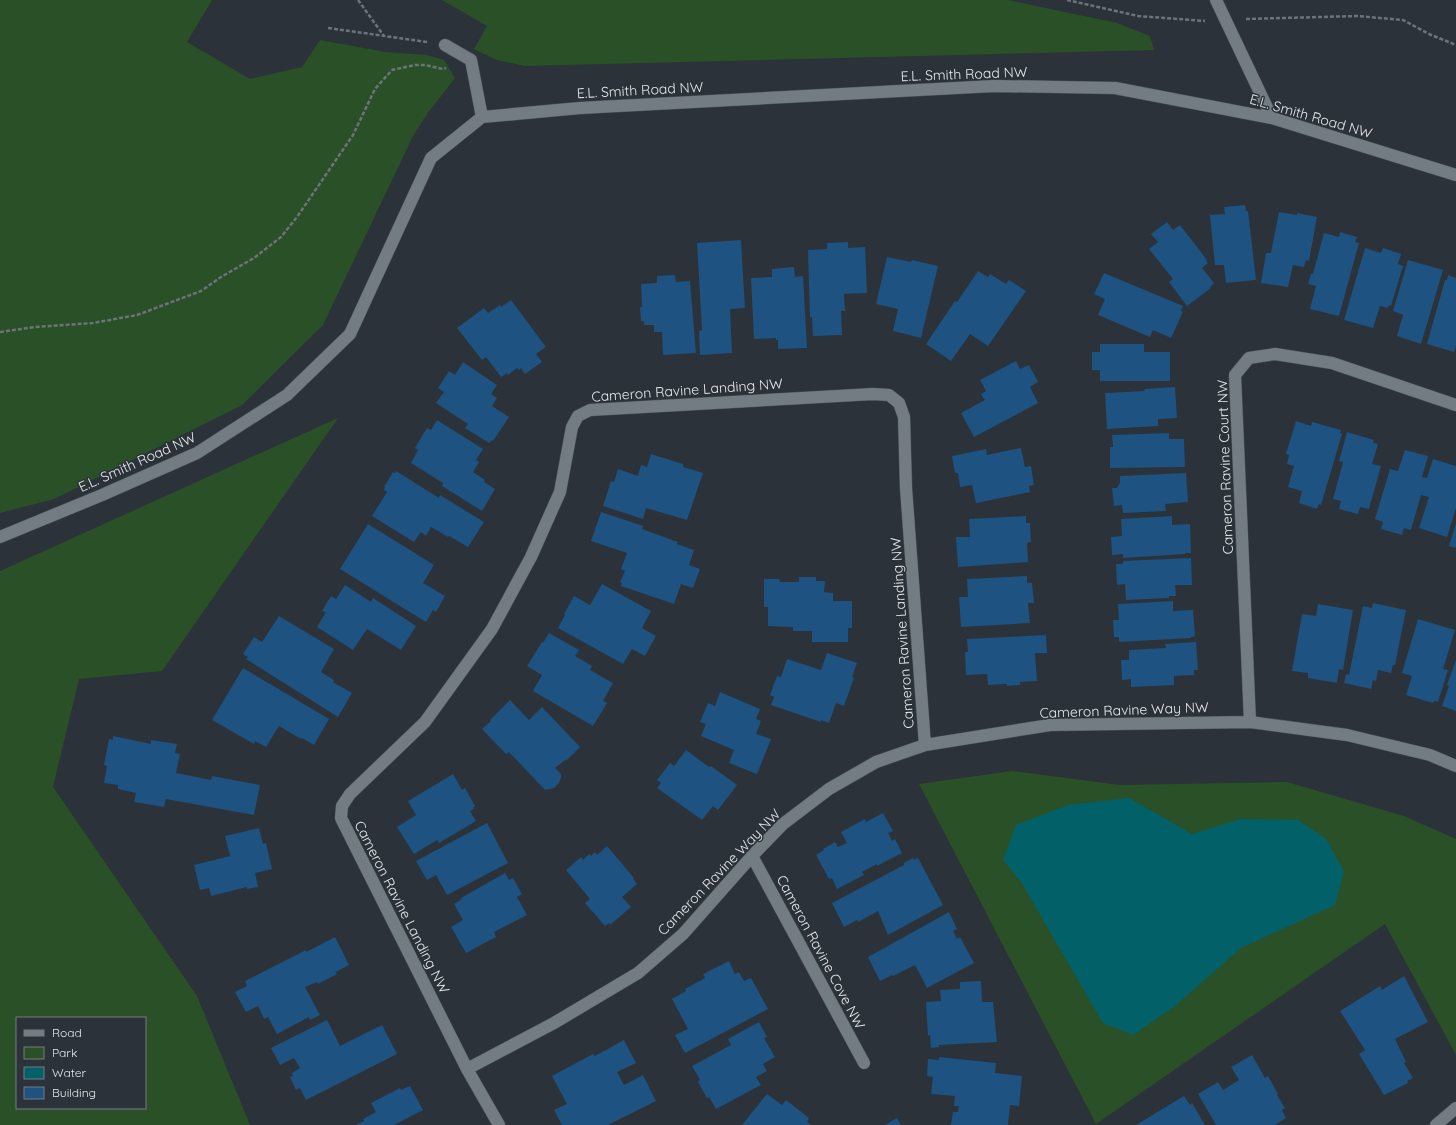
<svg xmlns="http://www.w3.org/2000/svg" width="1456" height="1125" font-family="Quicksand,sans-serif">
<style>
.green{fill:#2a5027;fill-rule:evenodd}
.water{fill:#026168}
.building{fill:#1d5281}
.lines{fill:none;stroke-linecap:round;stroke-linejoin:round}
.lane-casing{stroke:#4a5055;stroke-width:13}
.street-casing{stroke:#4a5055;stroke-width:13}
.secondary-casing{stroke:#4a5055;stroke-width:13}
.path{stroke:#6d7379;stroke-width:2.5;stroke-dasharray:4 2;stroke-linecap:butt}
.lane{stroke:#737b83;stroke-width:12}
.street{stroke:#737b83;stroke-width:12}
.secondary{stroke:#737b83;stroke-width:12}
.labels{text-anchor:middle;stroke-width:3;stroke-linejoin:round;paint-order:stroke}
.street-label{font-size:14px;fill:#e4e8ec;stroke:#2c3239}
</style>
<rect width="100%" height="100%" fill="#2c3239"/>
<!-- green -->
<path class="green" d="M0 0H212L187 42 250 79 302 67 320 40 385 52 427 55 444 60 455 78 427 114 413 136 323 325 242 405 54 499 0 513Z
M442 0H1008L1117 23 1150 36 1154 50 525 66 497 60 474 49 487 26Z
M338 418 162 671 79 679 53 787 197 996 250 1125H0V571ZM17 1018H145V1108H17Z
M1012 771 1120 785 1287 782 1404 816 1456 839V1055L1385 924 1096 1124 919 784Z"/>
<!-- water -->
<path class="water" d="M1129 798 1192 834 1241 819 1298 820 1326 839 1344 871 1335 905 1241 948 1175 1006 1133 1035 1103 1023 1021 882 1003 860 1016 825 1068 805Z"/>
<!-- building -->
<path class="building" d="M1245 205 1246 211H1248L1256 280 1226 283 1224 265H1215L1210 215 1225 214 1224 207Z
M1279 212 1297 215V213L1317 217 1309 261 1306 260 1304 267 1293 265 1288 287 1261 283 1266 253H1271Z
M1167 222 1173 230 1180 225 1207 260 1206 261 1208 263 1202 268 1214 283 1210 287 1211 288 1187 306 1169 282 1173 279 1149 249 1158 242 1151 234Z
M1340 232 1357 237 1355 242 1359 243 1339 316 1310 309 1316 286 1308 284 1311 274H1313L1324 233 1339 237Z
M741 240 745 308 730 309 732 353 700 355 699 331 702 330 697 243Z
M848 242V248L865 247 867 293 844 294 845 311H841L842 335 813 336 812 317H810L808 250 827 249V243Z
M1365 248 1381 253 1383 248 1401 254 1398 264 1403 266 1391 306 1389 305 1388 308 1380 306 1373 328 1344 320Z
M887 257 911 262 912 260 938 266 921 338 893 331 898 309 876 304Z
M1408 260 1443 270 1421 344 1397 336 1403 315 1393 311Z
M794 267 795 277 803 276 807 348 778 349V340H776V338L754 339 751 278 772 277V269Z
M978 271 988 277 990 274 1006 284 1009 280 1026 291 988 346 970 334 951 361 926 344 955 301 957 302Z
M1104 273 1183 306 1181 311 1183 312 1171 338 1153 330 1150 337 1098 315 1105 299 1094 294Z
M675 275 676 282 690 281 696 353 663 355 662 332H654V325H644V321H641L640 307H642L641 284 657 283V276Z
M1448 275 1456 278V346L1454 352 1427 344 1445 280H1447Z
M511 300 546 347 536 354 542 362 525 374 521 368 519 370 517 368 508 375 507 373 501 377 486 357 482 360 457 328 484 308 488 313 500 305 501 307Z
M1100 344H1144V352H1170V381H1100V370H1092V352H1100Z
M1016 361 1020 369 1029 365 1038 382 1030 387 1038 403 974 437 961 413 985 400 981 394 986 391 980 380Z
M463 362 497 385 491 394 497 398 492 406 509 417 493 441 492 440 489 443 465 428 468 424 436 403 444 392 438 388 449 371 455 375Z
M1175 387 1177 418 1158 419V426L1107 429 1105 393 1145 391 1144 389Z
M437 420 483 449 476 460 479 462 473 472 485 480 484 482 495 489 482 511 442 486 443 483 411 463 418 450 415 448 427 428 431 430Z
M1296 421 1311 426 1312 422 1341 430 1340 433 1342 434 1321 505 1319 504 1317 509 1299 503 1302 491 1288 487 1294 466 1287 464 1289 455 1286 454Z
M1347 432 1374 440 1373 443 1378 444 1372 464 1381 466 1369 509 1360 507 1358 514 1339 509 1341 501 1333 499 1343 462 1339 461Z
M1169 433V439H1184L1185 467 1110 468V447H1113L1112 435Z
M1021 448 1025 467 1031 466 1034 485 1029 486 1030 492 976 503 972 485 960 487 958 473H955L952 456 986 449 987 455Z
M1405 450 1428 456 1422 477 1427 478 1433 459 1456 466V508L1447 537 1419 528 1429 497 1421 495 1411 530 1404 528 1402 535 1381 529 1383 522 1375 519 1390 469 1398 471Z
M651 454 683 464V467L703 473 687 520 646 508 643 519 603 506 611 481 614 482 618 469 638 476 641 465 647 467Z
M396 471 439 498 440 495 484 522 468 547 449 536 448 537 431 527 426 536 421 532 414 542 372 516 387 492 384 490 385 487H384L393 472 395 473Z
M1186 473 1188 502 1165 504 1166 511 1123 513 1122 505 1114 506 1112 488H1117L1120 483V476Z
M601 512 643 526 642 529 678 542 677 544 694 550 689 565 700 569 693 588 681 584 674 604 621 586 622 583 620 582 625 571 621 569 627 553 591 541Z
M1026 516V523H1030L1031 542 1027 543 1028 562 958 567 956 537H970L969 519Z
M1172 516V525L1190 524 1191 553H1185V554L1123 558V554L1112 555 1111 537 1122 536 1121 519Z
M1456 523V548L1449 546Z
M368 524 434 565 423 583 445 596 436 612 433 610 426 622 340 569Z
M1191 558 1192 585H1175L1176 596H1169V598L1126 600 1125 584 1117 585 1116 564H1123V561Z
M1027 576V583H1032L1034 603H1028L1030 623 961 627 959 597H968L967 579Z
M799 577H816V581H825L824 592 833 593V601H852V628H848V642H812V631H793V627L768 626V607H764V579H779L780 582H799Z
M602 584 651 611 642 628 656 636 645 656 632 649 623 664 558 628 565 615 564 614 574 596 590 605Z
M345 585 371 602 373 598 416 626 401 650 367 629 353 650 317 627 326 612 322 611 331 596 336 599Z
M1173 601V611L1193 610 1195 636 1191 637V638L1119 642V637H1114L1113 620H1119L1118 604Z
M1373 603 1406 610 1395 665H1393L1391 673 1378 670 1376 681 1373 680 1371 689 1344 683 1346 674 1349 675 1363 606 1372 608Z
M1318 604 1353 610 1343 670 1339 669 1337 683 1308 678V673L1292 671 1302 614 1316 616Z
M279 616 334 649 321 672 334 680 333 682 352 693 338 717 246 659 248 657 243 654 254 637 262 642Z
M1418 619 1455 630 1443 669 1448 670 1438 702 1434 701 1433 703 1406 695 1412 676 1402 673Z
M549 633 579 650 575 656 592 666 590 670 613 683 603 701 607 703 593 726 533 691 542 675 527 666 542 642 543 643Z
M1046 635 1047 653H1035L1037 681 1020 682V685L1007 686V684L988 685 987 674 966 675 965 652H968L967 639Z
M1196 642 1198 670H1194V675L1174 676V685L1131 687V679L1122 680 1121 660H1129V650L1166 648 1165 644Z
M827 653 857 663 852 677 854 678 844 706 836 703 829 723 821 720V722L771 705 774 697 770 695 777 676 781 677 787 659 821 670Z
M1456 660V711L1442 706 1449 686 1447 685Z
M243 668 329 719 314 745 302 738 301 739 279 726 266 747 255 741 254 744 212 720Z
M720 692 760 709 756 719 761 721 756 734 771 739 757 774 729 763 734 750 701 736 706 724 700 722 708 703 715 706Z
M510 700 529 720 542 707 580 747 566 761 565 760 555 768 561 774V777L559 783 554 788 545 790 509 752 506 754 482 729 491 721 490 720Z
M113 736 151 744V740L177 744 175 753 180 754 176 773 211 780 212 776 260 785 254 815 166 799 164 807 134 802 136 793 118 789V785L104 783 107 766 104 765 109 739 113 740Z
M686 750 709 767 711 766 737 785 718 810 713 806 702 820 657 788 661 783 657 780 670 763 674 766Z
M453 774 462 790 465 788 475 806 473 808 474 809 470 811 476 821 439 843 437 840 414 854 397 827 416 815 408 801Z
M883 813 893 831 888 833 892 841 895 839 902 853 877 866V864L862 872 864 875 837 889 832 878 829 879 816 855 824 850 823 849 835 842 838 847 847 843 841 832 865 819 866 822Z
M487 823 508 863 447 895 436 875 427 880 416 861Z
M259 828 263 844 266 843 272 869 255 873 258 887 247 889V887L211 896 209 888 200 890 194 865 230 856 225 836Z
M607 846 634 878 633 879 637 884 622 897 631 907 610 925 609 923 605 926 585 903 590 899 566 870 581 857 583 860 589 854 591 856 595 852 597 855Z
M913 858 914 860 918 858 943 905 888 935 878 911 858 922 857 920 844 927 832 903 904 865V863Z
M505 873 509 880 513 878 522 894 517 897 527 915 494 932 496 937 466 953 451 927 463 920 454 904 462 899 461 898Z
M949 912 957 929 953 931 957 939 960 937 974 963 927 988 915 965 893 976 892 975 880 981 868 957Z
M335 937 349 965 336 972 337 974 318 984 317 982 305 987 320 1015 310 1020 309 1017 277 1034 268 1017 264 1019 258 1006 246 1012 235 992 247 986 245 981 306 950V952Z
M729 961 735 974 739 972 744 981 751 978 768 1009 685 1053 675 1035 688 1029 672 999 686 991 685 989 705 978 703 974Z
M1404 976 1428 1022 1395 1039 1406 1062 1404 1063 1413 1078 1407 1081 1408 1083 1384 1095 1359 1054 1365 1050 1340 1011 1380 986 1382 990Z
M981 981 982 1002H993L997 1042 939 1045V1047L931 1048 930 1035 928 1036 926 1002 941 1001 940 990 960 989V982Z
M327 1020 340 1046 382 1025 397 1054 306 1100 300 1088 296 1090 290 1077 293 1076 292 1073 300 1068 294 1058 280 1065 271 1048Z
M759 1022 767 1037 764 1038 775 1057 763 1064 767 1071 756 1077 761 1085 716 1109 709 1097 707 1098 698 1082 700 1080 692 1066 731 1045 728 1039Z
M624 1040 636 1063 617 1072 624 1085 643 1075 656 1101 608 1125H562L554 1110 567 1104 552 1076 593 1054 595 1056Z
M1252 1055 1265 1078 1268 1076 1278 1094 1277 1095 1285 1108 1282 1110 1286 1118 1275 1125H1216L1198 1094 1218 1082 1223 1090 1239 1080 1231 1067Z
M939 1057 996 1063 995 1073 1022 1076 1019 1106 1010 1105 1008 1125H951L953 1112H958L959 1106H954L955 1096 931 1094 933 1077 927 1076 928 1059 939 1060Z
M410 1086 423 1110 394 1125H356L364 1121 363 1119 376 1112 371 1103 400 1088 401 1090Z
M767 1094 782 1105 786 1100 809 1118 807 1122 810 1124 809 1125H742Z
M1184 1096 1190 1105 1192 1103 1205 1125H1136Z
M897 1118 901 1125H885Z"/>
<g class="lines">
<defs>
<path id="lane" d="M1216 0 1272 118
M445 45 471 60 482 117"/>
<path id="street" d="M1250 722 1235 375 1249 358 1275 354 1332 363 1456 405
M752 856 864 1063
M467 1069 554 1023 638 973 683 934 752 856 783 824 829 789 876 762 925 745 1050 725 1250 722 1347 735 1430 755 1456 766
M499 1125 467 1069 341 818 342 806 350 794 425 722 492 629 531 557 560 492 572 427 578 416 590 410 873 394 889 395 899 403 904 417 906 488 925 745
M1436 1125 1456 1108"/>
<path id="secondary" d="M0 537 102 495 197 453 287 395 350 334 431 158 482 117 580 108 994 86 1115 88 1272 118 1456 175"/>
</defs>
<!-- lane casing -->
<use href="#lane" class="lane-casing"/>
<!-- street casing -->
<use href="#street" class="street-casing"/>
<!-- secondary casing -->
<use href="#secondary" class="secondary-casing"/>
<!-- path -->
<path class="path" d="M358 0 384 36
M1067 0 1138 16 1205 21
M1246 19 1357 16 1403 20 1429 34 1456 45
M328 28 427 42
M0 332 35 327 93 323 137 315 201 291 221 277 254 258 281 237 297 217 353 135 375 89 392 70 415 65H425L443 69 446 68"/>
<!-- lane -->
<use href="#lane" class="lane"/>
<!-- street -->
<use href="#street" class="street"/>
<!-- secondary -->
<use href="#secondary" class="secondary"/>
</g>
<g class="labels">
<!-- street labels -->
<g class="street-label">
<text transform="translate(964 74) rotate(-2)" y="5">E.L. Smith Road NW</text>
<text transform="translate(640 90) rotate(-3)" y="5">E.L. Smith Road NW</text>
<text transform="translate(1311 116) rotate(16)" y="5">E.L. Smith Road NW</text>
<text transform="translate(687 390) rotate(-4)" y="5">Cameron Ravine Landing NW</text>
<text transform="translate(137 462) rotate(-24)" y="5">E.L. Smith Road NW</text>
<text transform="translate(1225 467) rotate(-92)" y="5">Cameron Ravine Court NW</text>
<text transform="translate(902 633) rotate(-94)" y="5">Cameron Ravine Landing NW</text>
<text transform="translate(1124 710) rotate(-2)" y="5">Cameron Ravine Way NW</text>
<text transform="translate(719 872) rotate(-46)" y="5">Cameron Ravine Way NW</text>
<text transform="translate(402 907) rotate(63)" y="5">Cameron Ravine Landing NW</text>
<text transform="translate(821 952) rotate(62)" y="5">Cameron Ravine Cove NW</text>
</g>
</g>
<!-- legend -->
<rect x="16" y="1017" width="130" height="92" fill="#2c3239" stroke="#767b81"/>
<rect x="24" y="1030" width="20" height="6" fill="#737b83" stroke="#767b81"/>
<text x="52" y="1037" font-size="12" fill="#e4e8ec">Road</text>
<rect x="24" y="1047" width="20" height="12" fill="#2a5027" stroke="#767b81"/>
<text x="52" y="1057" font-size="12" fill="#e4e8ec">Park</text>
<rect x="24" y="1067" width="20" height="12" fill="#026168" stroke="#767b81"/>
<text x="52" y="1077" font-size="12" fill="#e4e8ec">Water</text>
<rect x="24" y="1087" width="20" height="12" fill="#1d5281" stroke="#767b81"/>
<text x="52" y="1097" font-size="12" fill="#e4e8ec">Building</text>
</svg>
